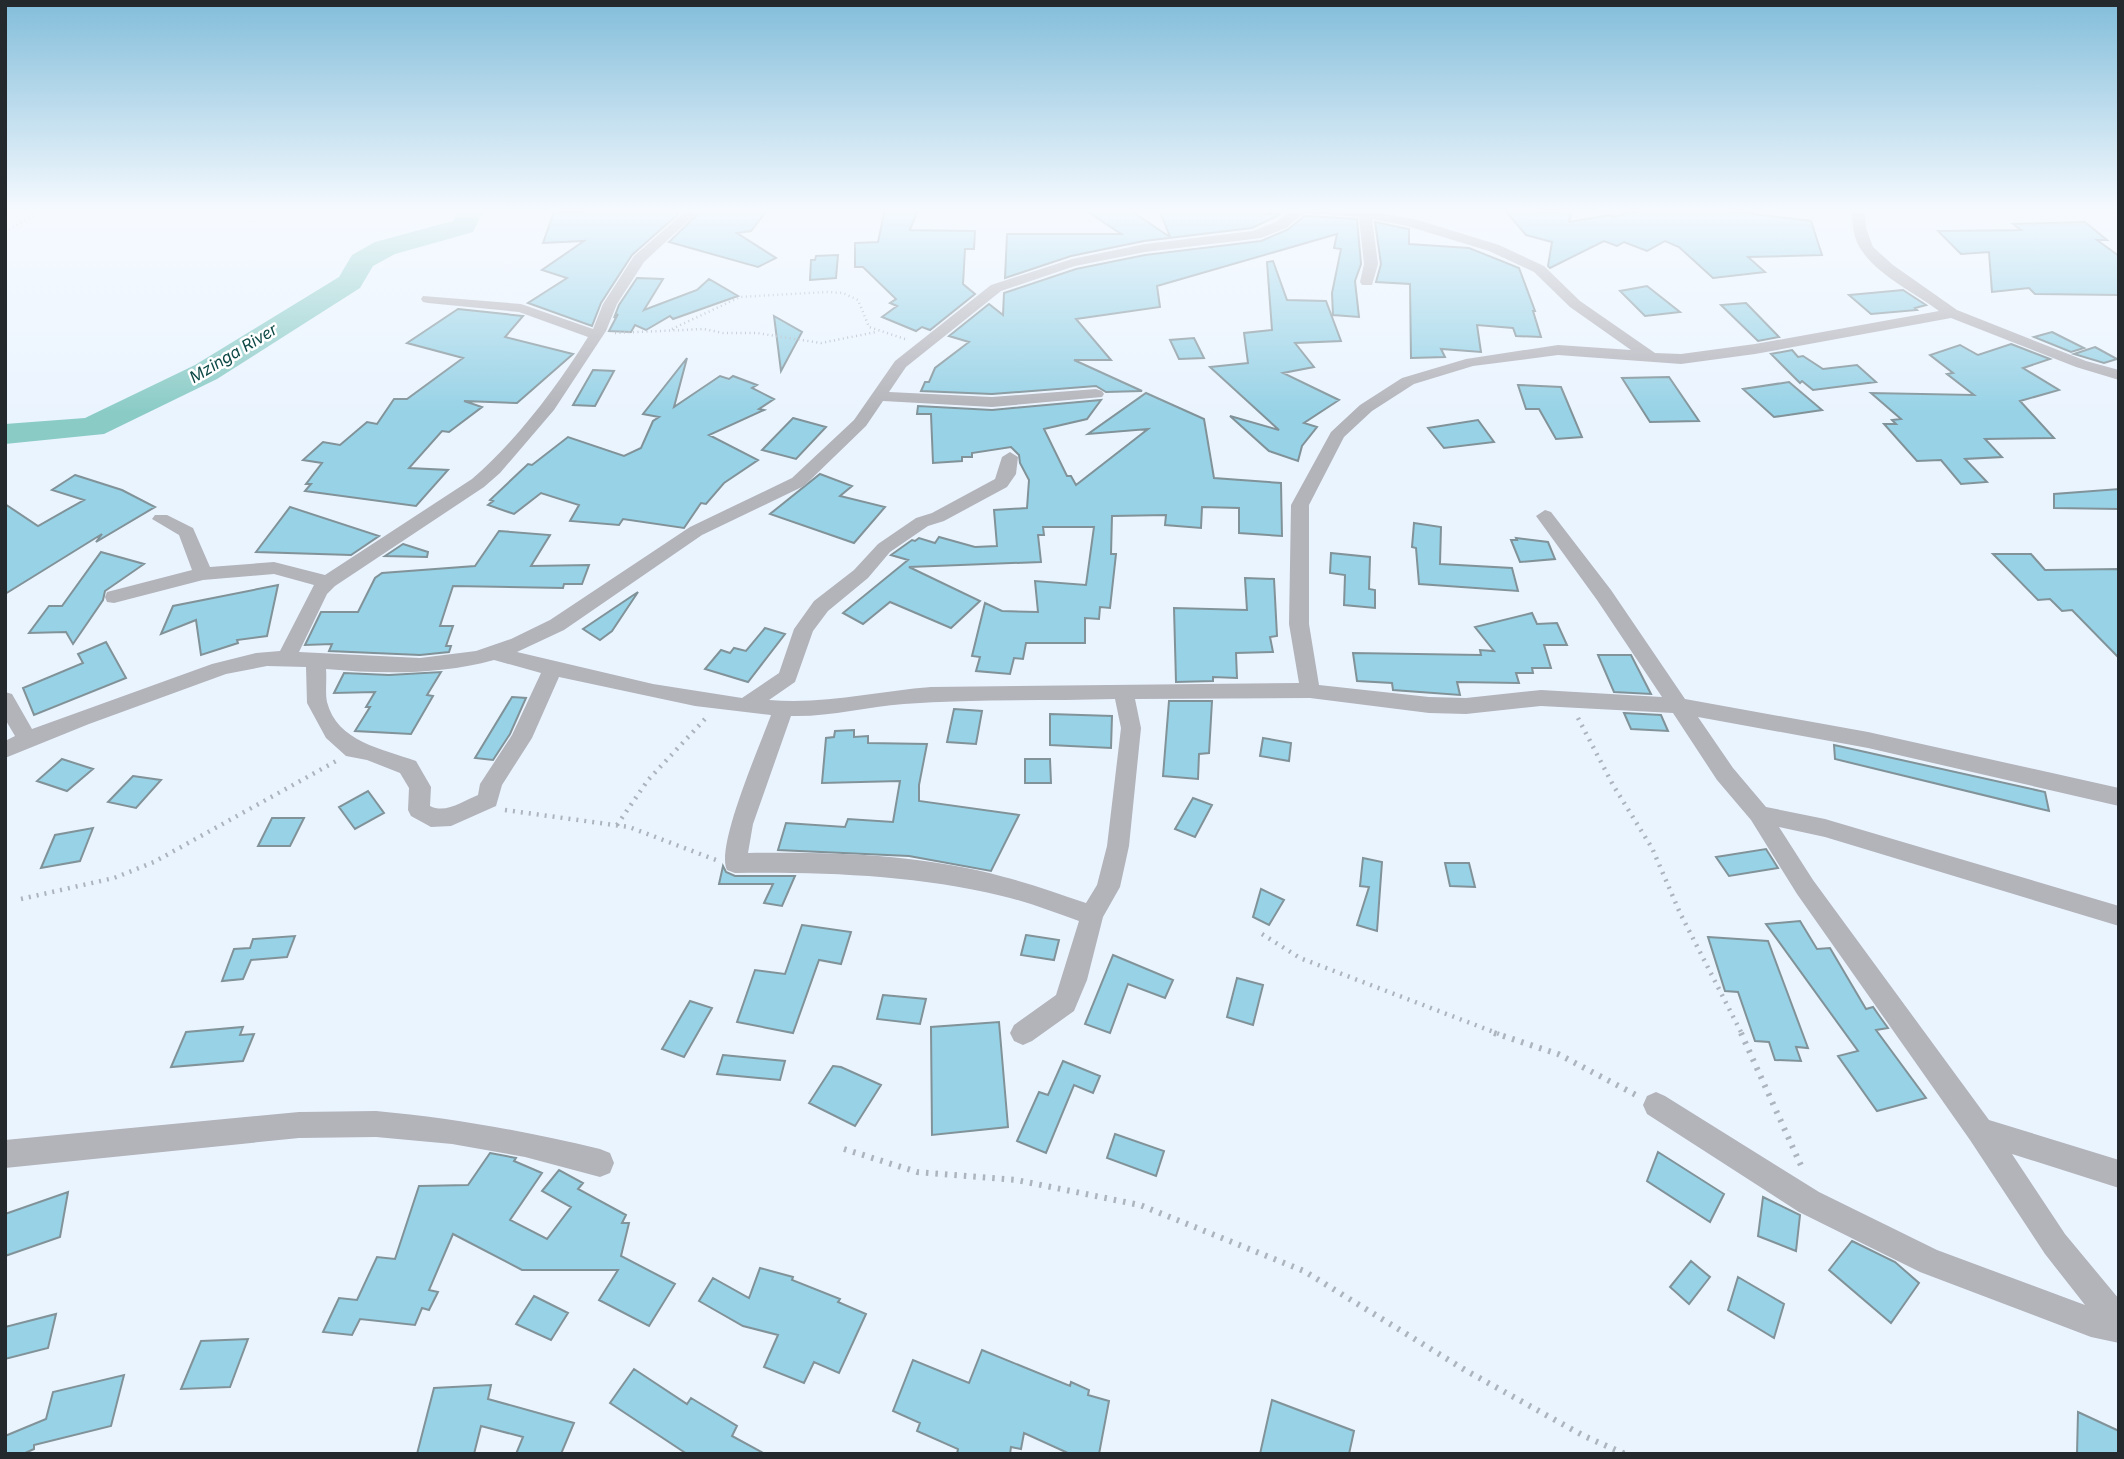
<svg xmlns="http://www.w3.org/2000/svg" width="2124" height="1459" font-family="Inter,sans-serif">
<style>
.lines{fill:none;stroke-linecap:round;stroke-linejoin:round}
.river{fill:#8acbc6;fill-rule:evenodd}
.building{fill:#97d2e6;stroke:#819399;stroke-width:2}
.path-far2{stroke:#acb4bd;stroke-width:2.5;stroke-dasharray:1 3.5;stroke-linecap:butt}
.path-far1{stroke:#acb4bd;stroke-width:4.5;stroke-dasharray:2 6;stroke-linecap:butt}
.path{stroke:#acb4bd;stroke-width:6;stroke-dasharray:2.5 7;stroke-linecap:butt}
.minor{fill:#b3b3ba;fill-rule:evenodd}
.labels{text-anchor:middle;stroke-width:5;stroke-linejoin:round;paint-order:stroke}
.far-water-label{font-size:16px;font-style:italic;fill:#0d4946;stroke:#fff}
</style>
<rect width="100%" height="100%" fill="#eaf4ff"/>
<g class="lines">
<!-- river -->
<path class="river" d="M458 209H484L473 232 395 254 373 266 360 288 217 379 104 434 5 444V424L85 418 195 365 339 277 352 255 375 242 453 221Z"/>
</g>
<!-- building -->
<path class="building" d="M585 209H684L632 255 601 303 592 326 528 303 567 278 542 270 584 241 543 243 554 212H583Z
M703 209H768L751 231 737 233 776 258 758 267 669 242Z
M885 209H918L910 230 975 231 974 249H965L963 284 975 294 930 330 922 327 916 331 882 317 897 306 890 303 896 299 863 267H855V243L878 242Z
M1084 209H1128L1170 237 1159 209H1274L1267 214H1281L1252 228 1144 241 1071 256 1005 278 1007 234H1121Z
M1504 209 1571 214 1569 222 1610 215 1613 217 1645 209H1710L1811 221 1822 255 1748 257 1765 272 1713 278 1679 247 1665 241 1647 251 1624 242 1617 246 1604 241 1550 268 1548 266 1552 242 1526 235Z
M1305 216 1357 219 1361 264 1355 281 1359 317 1333 315 1332 293 1341 249 1334 248 1337 234 1157 286 1160 307 1076 319 1111 360H1074L1142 391 1106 392 1096 386 992 394 921 391 925 382H929L935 368 969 342 949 336 989 304 1003 315 1004 293 1076 269 1145 255 1261 241 1287 230Z
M1375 222 1409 229V244L1469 248 1519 268 1535 311H1533L1541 337 1516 336 1513 328 1477 325 1481 352 1441 349 1445 357 1411 358 1410 284 1376 282 1381 264Z
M2085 222 2107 240H2097L2119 256V295L2035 294 2029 288 1992 292 1989 252 1961 254 1938 231 2021 230 2013 224Z
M838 255 836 278 810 280 811 260H815L816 256Z
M1273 261 1287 300 1326 301 1341 341 1295 343 1314 367 1283 373 1339 400 1304 423 1317 427 1302 446 1298 461 1269 451 1230 416 1279 430 1210 367 1248 363 1244 333 1272 330 1267 262Z
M637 278 663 279 644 310 697 290 709 279 738 296 673 319 670 316 646 330 635 325 631 332 609 331 618 314 614 318 619 305Z
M1647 286 1680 312 1645 316 1620 291Z
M1903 290 1926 305 1915 308 1917 310 1871 314 1849 295Z
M1746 303 1779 337 1758 341 1721 305Z
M458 309 523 316 505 337 573 354 517 403 464 401 482 407 449 432 442 431 409 468 448 470 416 506 305 491 311 484H306L322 463 303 460 323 442 340 445 367 422 377 424 394 399H407L463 358 407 343Z
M774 316 802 332 781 371Z
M2052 332 2084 348 2071 352 2034 337Z
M1194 338 1204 358 1179 359 1170 340Z
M2011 344 2050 359 2023 368 2059 390 2020 401 2054 438 1985 439 2002 457 1965 459 1987 482 1961 484 1941 460 1917 461 1884 424H1896L1892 420 1901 419 1871 393 1974 395 1947 374 1953 373 1930 355 1960 345 1978 355Z
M2095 347 2117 359 2104 363 2074 354Z
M1792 350 1798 357 1803 356 1823 369 1857 365 1876 382 1813 390 1802 381 1800 383 1771 354Z
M687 358 674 407 720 376 729 379 733 376 757 385 752 388 774 399 759 409 764 410 709 435 758 460 724 483 706 504 701 503 684 528 623 519 619 525 570 521 579 505 541 493 514 514 488 505 493 501 490 500 528 464 532 465 568 437 624 456 641 448 653 421 659 417 643 414Z
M593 370 614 371 595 406 573 405Z
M1669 377 1699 421 1650 422 1622 378Z
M1789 382 1822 410 1774 417 1743 389Z
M1518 385 1561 387 1582 437 1556 439 1539 409H1526Z
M1146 393 1204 419 1214 478 1281 483 1282 536 1239 533V508L1202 507 1201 528 1165 525 1166 515 1112 516 1111 554H1116L1110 608 1100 607 1099 619 1085 618V643H1026L1023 659 1014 658 1010 674 976 671 980 657 972 656 985 603 1002 611 1038 612 1035 581 1086 585 1094 527H1043L1044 535H1038L1041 562 909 567 980 601 951 628 890 602 863 624 843 613 908 560 891 555 912 540 915 541 919 538 935 543 939 537 975 547 997 546 994 510 1027 508 1029 480 1020 463 1019 455 1011 447 972 453V457H962V461L933 463 931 414H917L918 406 992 410 1101 400 1087 419 1044 429 1067 476H1071L1076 485 1148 429 1088 434Z
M793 418 826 427 796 459 762 450Z
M1478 420 1494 442 1444 448 1428 428Z
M820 474 852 486 840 496 885 507 854 543 770 514Z
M75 475 122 490 155 507 96 542 102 534 5 594V504L38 526 84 500 52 490Z
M2119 489V509L2054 508V494Z
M290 507 379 536 351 555 256 552Z
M1414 523 1441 527 1440 564 1512 568 1518 591 1419 584 1416 548 1412 547Z
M499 531 550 535 531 566 589 565 582 584H564L563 588 453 586 440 626H453L446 646H451L449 652 420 655 329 651 332 644 305 645 321 612H358L375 578 382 573 475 566Z
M1516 538 1548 542 1555 559 1520 562 1511 540H1517Z
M403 544 428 552 427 557 385 556Z
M101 552 144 564 105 591 103 600 73 644 66 632 29 633 49 606H62Z
M1331 553 1370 557 1369 589 1375 590V608L1344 605 1345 575 1330 573Z
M1993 554H2031L2045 570 2119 569V658L2072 610 2062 611 2050 599 2038 600Z
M1245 578 1274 579 1277 636 1270 637 1273 652 1236 653 1237 678 1213 677V681L1176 682 1174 608 1247 610Z
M278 585 267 636 237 640 238 643 201 655 196 620 161 634 173 606Z
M638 592 612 631 600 640 583 629Z
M1532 613 1537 624 1557 623 1567 645H1544L1551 668H1532L1533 673H1516L1519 683 1457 682 1460 695 1393 690 1392 683 1357 681 1353 653 1481 655 1480 650 1494 651 1475 627Z
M765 628 785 634 748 682 705 669 721 650 730 653 734 648 746 651Z
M106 642 126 678 34 715 23 688 83 663 78 654Z
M1598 655H1631L1651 694 1614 692Z
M441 672 427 695 433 696 411 734 355 731 370 707H366L375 692 334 693 344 673 389 675Z
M512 697 526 698 510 734 493 760 475 758Z
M1169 701H1212L1209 753 1199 754 1198 779 1163 776Z
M954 709 982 711 976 744 947 742Z
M1624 713 1661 715 1668 731 1631 729Z
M1050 714 1112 716 1111 748 1050 745Z
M854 730V737L868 736V743L927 744 919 785V801L1019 815 991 871 909 856 778 850 786 823 845 827 848 819 893 822 900 781 822 783 826 738 834 737 835 731Z
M1263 738 1291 743 1289 761 1260 756Z
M1834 745 2045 792 2049 811 1835 759Z
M62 759 93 769 67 791 37 781Z
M1025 759H1050L1051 783H1025Z
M133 776 161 780 136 808 108 802Z
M368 791 384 813 355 829 339 807Z
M1193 798 1212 805 1195 837 1175 829Z
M272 818H304L290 846H258Z
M93 828 80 861 41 868 55 835Z
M1766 849 1778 868 1729 876 1716 857Z
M1363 858 1382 862 1377 931 1357 925 1369 887 1360 886Z
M1445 863H1469L1475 887 1450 886Z
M723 866 726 872 735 876H795L782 906 764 903 773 884H719Z
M1261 889 1284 900 1269 925 1253 917Z
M1800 921 1817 949 1830 948 1866 1009 1873 1007 1880 1017 1888 1028 1876 1030 1926 1098 1877 1111 1838 1056 1858 1051 1766 924Z
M802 925 851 932 841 964 819 960 793 1033 737 1022 755 970 785 974Z
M1026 935 1059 940 1054 960 1021 955Z
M295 936 287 957 251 960 243 979 222 981 234 949 250 948 253 939Z
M1708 937 1768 941 1808 1048 1796 1047 1801 1061 1775 1060 1769 1042 1755 1041 1738 992 1725 991Z
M1113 955 1173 980 1165 998 1128 984 1110 1033 1085 1024Z
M1237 978 1263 985 1253 1025 1227 1017Z
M883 995 926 999 920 1024 877 1019Z
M690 1001 712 1008 684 1057 662 1049Z
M999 1022 1008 1127 932 1135 931 1027Z
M243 1027 240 1035 254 1034 243 1061 171 1067 186 1032Z
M723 1055 785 1061 780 1080 717 1074Z
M1063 1061 1100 1076 1093 1093 1074 1085 1046 1153 1017 1141 1039 1092 1048 1095Z
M833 1066 841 1067 881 1085 855 1126 809 1103Z
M1115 1134 1164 1151 1156 1176 1107 1158Z
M1658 1152 1724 1194 1710 1222 1647 1181Z
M490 1153 516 1158 514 1161 542 1173 510 1220 547 1239 571 1207 542 1191 559 1170 583 1183 578 1189 626 1215 622 1223H629L621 1256 675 1284 649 1326 599 1300 618 1270H522L453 1234 429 1290 438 1292 429 1310 422 1308 415 1325 360 1319 352 1335 323 1332 339 1298 357 1300 377 1257 395 1259 419 1186 468 1185Z
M68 1192 60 1237 5 1256V1214Z
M1763 1197 1800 1215 1796 1251 1758 1236Z
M1852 1241 1895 1262 1919 1283 1891 1323 1829 1270Z
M1691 1261 1710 1277 1689 1304 1670 1287Z
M760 1268 793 1277 792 1280 840 1299 838 1302 866 1314 839 1373 814 1362 804 1383 764 1367 778 1335 743 1326 699 1301 713 1278 749 1298Z
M1738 1277 1784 1304 1774 1338 1728 1310Z
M534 1296 568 1313 551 1340 516 1324Z
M56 1314 48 1348 5 1359V1327Z
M248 1339 230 1387 181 1389 201 1341Z
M982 1350 1070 1386 1071 1382 1089 1390 1088 1395 1109 1401 1099 1454H1070L1024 1433 1021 1449 1011 1447 1010 1454H957L958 1449 917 1431 920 1423 893 1411 913 1360 969 1383Z
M634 1369 687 1404 691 1398 737 1426 732 1436 765 1454H687L610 1403Z
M124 1375 111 1426 34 1445V1449L23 1454H5V1436L46 1419 53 1392Z
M491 1385 488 1399 574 1423 561 1454H516L523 1437 481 1426 474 1454H417L434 1388Z
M1272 1400 1354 1431 1349 1454H1260Z
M2078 1412 2119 1431V1454H2077Z"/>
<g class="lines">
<!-- path-far2 -->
<path class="path-far2" d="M5 232 44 209
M672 329 740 297 826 292 843 293 858 300 869 327 905 339
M615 333 704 329 723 333H757L821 343 876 332"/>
<!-- path-far1 -->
<path class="path-far1" d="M1578 718 1613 785 1652 848 1680 913 1742 1034
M505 810 629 827 716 860
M617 825 648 780 705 719
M21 899 114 878 154 862 338 760
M1262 934 1300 958 1499 1034"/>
<!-- path -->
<path class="path" d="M1494 1033 1558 1054 1636 1095
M1741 1033 1803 1170
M844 1149 917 1172 1016 1180 1140 1205 1304 1271 1465 1370 1584 1436 1625 1454"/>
<!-- minor -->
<path class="minor" d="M688 209H701L644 262 617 304 606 331 554 410 500 473 484 487 335 586 327 594 299 652 420 658 476 651 511 639 550 620 690 527 792 478 854 420 895 361 991 285 1072 259 1145 244 1253 231 1276 222 1293 209 1365 210 1414 219 1499 245 1544 266 1580 301 1655 353 1681 354 1755 344 1939 311C1915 293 1879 276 1862 251 1853 239 1852 223 1852 209H1864L1866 228 1873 247 1893 265 1957 310 2086 361 2119 370V380L2076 367 1951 318 1755 354 1681 364 1558 355 1473 366 1414 384 1372 411 1344 437 1309 505V624L1319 685 1429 697 1466 698 1541 690 1662 697 1597 600 1536 516 1545 510 1551 512 1611 590 1685 699 1868 732 2119 788V806L1868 748 1698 717 1733 768 1766 807 1825 819 2119 906V926L1825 837 1779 827 1813 880 1989 1120 2119 1160V1188L2012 1154 2065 1234 2119 1299V1343L2091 1337 1920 1272 1799 1212 1647 1114 1643 1105 1647 1096 1656 1092 1665 1096 1819 1192 1937 1250 2085 1305 2045 1254 1970 1140 1797 894 1751 820 1717 780 1673 713 1541 706 1466 714 1429 713 1310 698 1135 699 1141 728 1129 846 1120 887 1103 917 1087 980 1074 1011 1032 1041 1023 1045 1014 1041 1010 1033 1014 1025 1056 995 1079 921C1053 912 1028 902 1002 896 914 875 825 872 735 873L727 870C715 847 761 743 771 715L695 706 559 677 532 738 502 785 496 806 451 826 431 827 411 816 408 810 409 788 400 773 367 760 346 756 326 738 307 703 306 667 267 666 226 674 89 724 5 758V741L15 736 5 719V692L12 694 32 729 212 664 256 653 280 651 314 585 274 574 203 580 114 603 107 602 105 597 107 592 192 570 179 535 152 519 155 515H167L193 528 210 567 274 562 325 575 472 479C518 439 556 388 588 337L519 312 428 303 423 302 421 299 423 296 521 304 593 329 603 304 634 256ZM1304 213 1359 217 1364 264 1360 282 1362 285H1372L1378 264 1372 219 1407 226 1489 251 1534 272 1570 307 1631 350 1558 345 1466 359 1402 378 1360 405 1331 432 1291 505 1289 624 1299 683 931 687C877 691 824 705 769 700L795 682 813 631 828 611 868 578 890 552 928 526 944 521 1007 487 1016 474 1018 457 1010 452 1002 457 995 479 932 513 916 518 878 544 854 570 814 601 794 629 779 673 742 698 653 684 517 652 564 630 702 535 804 486 866 426 883 401 992 407 1102 397 1104 394 1102 391 1096 389 992 397 889 392 906 367 1001 291 1075 266 1145 252 1261 238 1286 228ZM494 660 541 673 512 735 480 784 478 795C463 801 446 814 430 806L431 787 416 761C383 749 337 742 327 702 325 692 327 679 326 669 382 674 439 675 494 660ZM1115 699 1121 728 1107 846 1097 885 1086 903C1059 894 1032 884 1004 877 921 854 833 852 748 853L753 824 791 716C830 717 866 707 904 704 974 699 1044 701 1115 699Z
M376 1111C453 1118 525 1131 600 1149L610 1153 614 1163 610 1173 600 1177 525 1157 452 1144 376 1137 299 1138 5 1168V1140L299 1112Z"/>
</g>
<!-- sky -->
<linearGradient id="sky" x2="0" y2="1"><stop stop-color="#82bdda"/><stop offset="0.51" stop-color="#f6faff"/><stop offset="1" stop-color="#f6faff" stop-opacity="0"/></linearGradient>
<rect width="2124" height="413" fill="url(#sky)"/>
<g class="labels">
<!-- far-water labels -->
<g class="far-water-label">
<text transform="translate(233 353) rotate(-31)" y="6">Mzinga River</text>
</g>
</g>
<!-- border -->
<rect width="2124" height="1459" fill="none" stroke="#24292d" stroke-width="14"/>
</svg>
